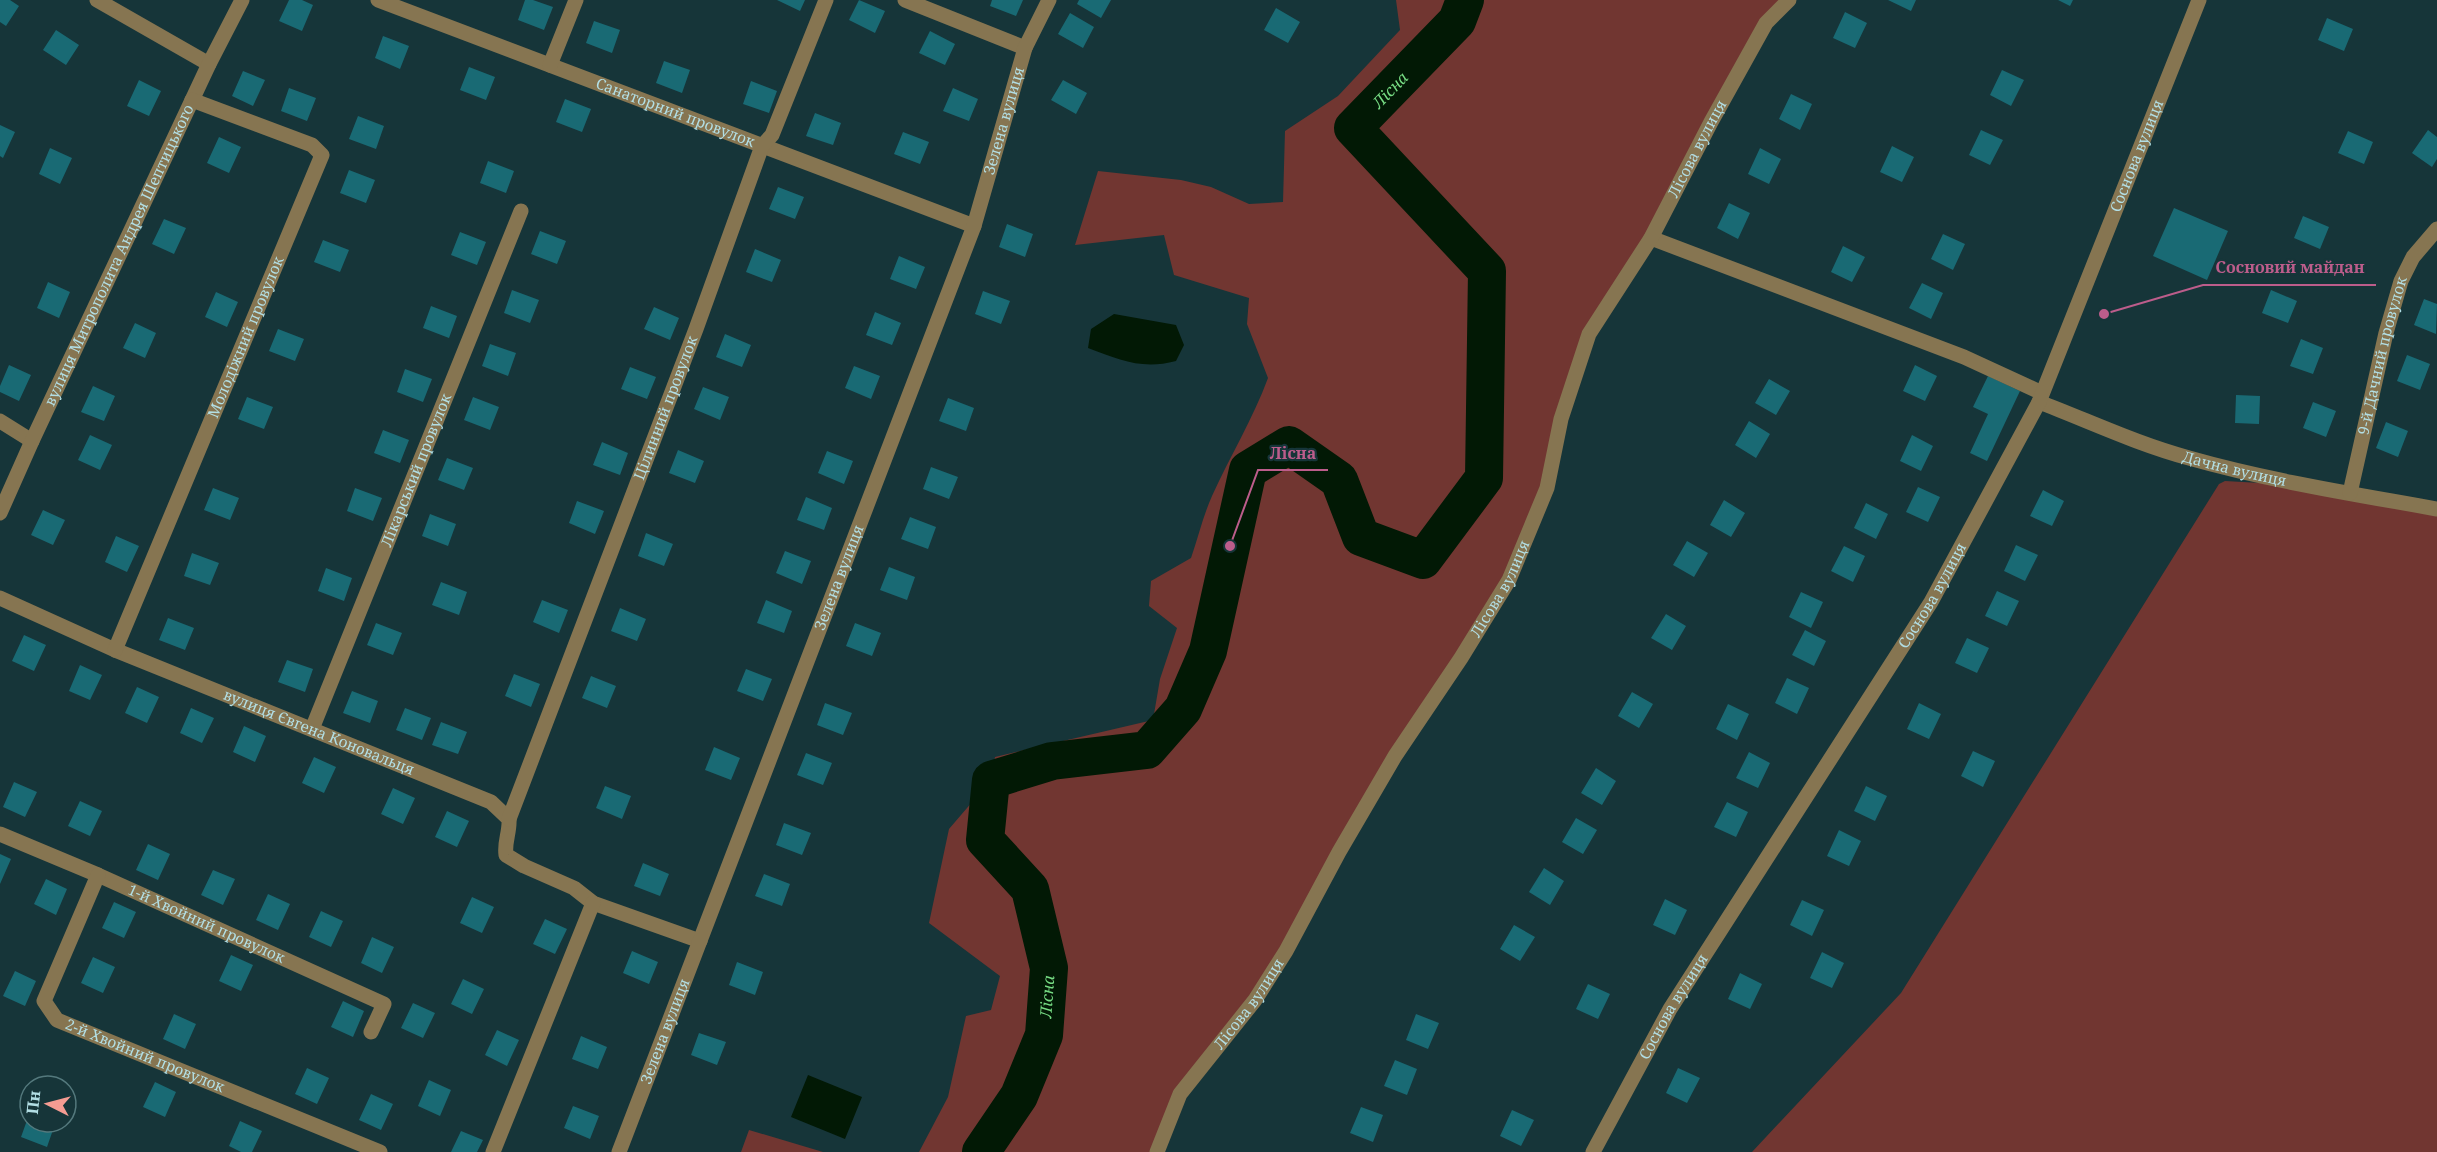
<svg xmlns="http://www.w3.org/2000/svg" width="2437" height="1152" font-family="'Noto Serif',serif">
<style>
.green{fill:#713631}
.water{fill:#021905}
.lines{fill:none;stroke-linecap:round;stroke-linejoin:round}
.river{stroke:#021905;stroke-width:38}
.building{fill:#196a74}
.minor{stroke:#867551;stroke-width:15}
.labels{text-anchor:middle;stroke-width:4.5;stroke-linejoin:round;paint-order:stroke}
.street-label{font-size:15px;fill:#b2dee4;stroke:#163539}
.water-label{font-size:16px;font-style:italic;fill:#76db83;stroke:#163539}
.leader{fill:none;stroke:#bc5d8b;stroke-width:2}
.callout-dot{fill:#bc5d8b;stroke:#163539;stroke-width:2}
.callout-label{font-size:16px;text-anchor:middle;font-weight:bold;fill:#bc5d8b;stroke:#163539;stroke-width:4.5;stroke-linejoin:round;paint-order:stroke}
</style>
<rect width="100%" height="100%" fill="#163539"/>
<!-- green -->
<path class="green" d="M1396 0H1789L1766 23 1589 334 1547 488 1509 580 1286 951 1180 1094 1157 1152H919L948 1097 966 1016 991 1010 1000 976 929 923 949 829 991 780 995 757 1153 720 1160 679 1177 628 1149 606 1151 581 1191 558C1198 538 1203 516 1212 496 1230 456 1253 419 1268 378L1247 324 1249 298 1174 275 1164 235 1075 245 1098 171 1181 180 1211 187 1249 204 1283 202 1285 131 1338 96 1400 30Z
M2225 481 2278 484 2437 515V1152H1752L1901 993 2219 484Z
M749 1130 823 1152H741Z"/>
<!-- water -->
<path class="water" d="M1114 314 1176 325 1184 345 1176 361C1142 370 1120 360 1088 348L1091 329Z
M808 1075 862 1097 845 1139 791 1117Z"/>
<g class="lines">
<!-- river -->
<path class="river" id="s1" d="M981 1152 1019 1096 1044 1035 1049 968 1030 889 985 840 991 780 1052 761 1147 750 1183 709 1208 651 1248 470 1289 445 1339 480 1361 537 1423 560 1484 478 1487 271 1353 128 1457 21 1465 0"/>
</g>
<!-- building -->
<path class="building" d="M0 0H10L19 6 6 26 0 22Z
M289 0H302L313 5 302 31 279 21Z
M525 0H533L553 7 544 30 518 20Z
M777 0H805L800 11Z
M859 0 885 11 875 33 849 20Z
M992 0H1023L1016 16 990 6Z
M1079 0H1111L1101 18 1077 4Z
M1888 0H1916L1911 11Z
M2058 0H2073L2070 6Z
M1276 8 1300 22 1288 43 1264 30Z
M1845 12 1867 23 1855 48 1833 38Z
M1070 13 1094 27 1083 48 1058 34Z
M2327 18 2353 29 2344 51 2318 40Z
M594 21 620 30 612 53 586 43Z
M56 30 79 45 66 65 43 50Z
M930 31 955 44 945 65 919 53Z
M383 36 409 46 400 69 375 58Z
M664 61 690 70 682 93 656 83Z
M469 67 495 77 486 100 460 90Z
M2002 70 2024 80 2011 106 1990 95Z
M243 71 265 80 253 106 232 96Z
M139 80 161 91 149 116 127 106Z
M1063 80 1087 93 1076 114 1051 100Z
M751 81 777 91 769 113 743 104Z
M289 88 316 98 307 121 281 111Z
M953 88 978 99 969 121 943 111Z
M1791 94 1812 104 1800 130 1779 119Z
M565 99 591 109 582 132 556 122Z
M815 113 841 123 833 145 806 136Z
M358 116 384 126 376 149 349 139Z
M0 125 15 132 3 158 0 156Z
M1981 130 2003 140 1990 165 1969 155Z
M2428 130 2437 137V159L2432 167 2412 153Z
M2348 131 2373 142 2364 164 2338 153Z
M903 132 929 142 920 164 894 154Z
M219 137 241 147 229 173 207 163Z
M1892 146 1914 157 1902 182 1880 172Z
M50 148 72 158 60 184 39 174Z
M1760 148 1781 159 1769 184 1748 174Z
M488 161 514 171 506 193 480 183Z
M349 170 375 180 366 203 340 193Z
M778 187 804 197 795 219 769 209Z
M1729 203 1750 213 1738 239 1717 228Z
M2174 208 2228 231 2207 280 2153 256Z
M2303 216 2329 227 2320 249 2294 238Z
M164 219 186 228 174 254 152 244Z
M1007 224 1033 234 1025 257 999 247Z
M540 231 566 241 557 264 531 254Z
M460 232 486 242 477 265 451 255Z
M1943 234 1965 244 1953 270 1931 259Z
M323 240 349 250 340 272 314 262Z
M1843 246 1865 257 1852 282 1831 272Z
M755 249 781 260 772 282 746 272Z
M899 256 925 267 916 289 890 279Z
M48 282 70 292 59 318 37 308Z
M1922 283 1943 293 1931 319 1909 308Z
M512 290 539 300 530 323 504 313Z
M2271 290 2297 301 2288 323 2262 313Z
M983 291 1010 301 1001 324 975 314Z
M216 292 238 302 227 327 205 317Z
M2424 299 2437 304 2436 334 2414 325Z
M431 306 457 316 449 338 423 328Z
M654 307 679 318 670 340 644 329Z
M875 312 901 323 892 345 866 335Z
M135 323 156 333 145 358 123 348Z
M278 329 304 339 295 361 269 351Z
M725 334 751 345 742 367 716 357Z
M2301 339 2323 348 2313 374 2290 366Z
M490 344 516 353 508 376 482 366Z
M2407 355 2430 364 2420 390 2397 381Z
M9 365 31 375 19 401 0 392V386Z
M1915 365 1937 376 1925 401 1903 391Z
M854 366 880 376 871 399 845 388Z
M630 367 656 377 647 399 621 389Z
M405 369 432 379 423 402 397 392Z
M1988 376 2020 391 1987 461 1970 453 1988 414 1973 407Z
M1769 379 1790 391 1776 415 1755 403Z
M93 386 115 396 104 421 81 412Z
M703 387 729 397 720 420 694 409Z
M2236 395 2260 396 2259 424 2235 423Z
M247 397 273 407 264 429 238 419Z
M473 397 499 407 490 430 464 420Z
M948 398 974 408 966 431 939 421Z
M2313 402 2336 411 2326 437 2303 428Z
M1749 421 1770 434 1756 458 1735 445Z
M2386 422 2408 431 2398 457 2376 448Z
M383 430 409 440 400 463 374 453Z
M90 435 112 445 100 470 78 460Z
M1912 435 1933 446 1921 471 1900 461Z
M602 442 628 453 620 475 593 465Z
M678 450 704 461 695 483 669 473Z
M827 451 853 461 844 484 818 473Z
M447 458 473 468 464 490 438 480Z
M931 467 958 477 949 499 923 489Z
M1918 487 1940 497 1928 522 1906 512Z
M213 488 239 498 230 520 204 510Z
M355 488 382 498 373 521 347 511Z
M2043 490 2064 501 2052 526 2030 516Z
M806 497 832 508 824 530 797 520Z
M1724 500 1745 513 1731 537 1710 525Z
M577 501 604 511 595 534 569 523Z
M1866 503 1888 514 1876 539 1854 528Z
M43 510 65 520 53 545 31 535Z
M430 514 456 524 448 546 422 536Z
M910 517 936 527 928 549 901 539Z
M646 533 673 544 664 566 638 556Z
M116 536 139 546 127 572 105 562Z
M1687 541 1708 553 1694 577 1673 565Z
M2016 545 2038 555 2025 581 2004 571Z
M1844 546 1865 556 1853 582 1831 571Z
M785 551 811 561 802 584 776 573Z
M192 553 219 563 210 585 184 576Z
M889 567 915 577 907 600 880 590Z
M326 568 352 578 344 601 318 591Z
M441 582 467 592 459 615 432 605Z
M1997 591 2019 601 2007 626 1985 616Z
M1801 592 1823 602 1811 628 1789 617Z
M542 600 568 610 559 633 533 622Z
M766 600 792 611 784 633 757 623Z
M620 608 646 619 637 641 611 631Z
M1666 614 1686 626 1672 650 1651 638Z
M168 618 194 628 185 650 159 640Z
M376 623 402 633 393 655 367 645Z
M855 623 881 633 872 656 846 646Z
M1805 630 1826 641 1814 666 1792 655Z
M24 635 46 645 34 671 12 661Z
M1967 638 1989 648 1977 673 1955 663Z
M287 660 313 669 305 692 278 682Z
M80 665 102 675 90 700 69 691Z
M746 669 772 679 763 701 737 691Z
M514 674 540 684 531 707 505 696Z
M591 676 616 686 607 708 582 698Z
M1787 678 1809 688 1797 714 1775 703Z
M137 687 159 697 147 723 125 713Z
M352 691 378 701 370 723 343 713Z
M1632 692 1653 704 1639 728 1618 716Z
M825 703 852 713 843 735 817 725Z
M1919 703 1941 714 1929 739 1907 729Z
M1728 704 1749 714 1737 740 1716 729Z
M191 708 214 718 202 743 180 733Z
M405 708 431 718 422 740 396 730Z
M441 722 467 732 458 754 432 745Z
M244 726 266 736 255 762 233 752Z
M714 747 740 758 731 780 705 770Z
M1973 751 1995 761 1983 787 1961 776Z
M1749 752 1770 763 1758 788 1736 778Z
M806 753 832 763 823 785 797 775Z
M314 757 336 767 324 793 302 783Z
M1596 768 1616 781 1602 805 1581 793Z
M14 782 37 792 25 817 3 807Z
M605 786 631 796 622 819 596 808Z
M1866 786 1887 796 1875 821 1854 811Z
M393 788 415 798 403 824 381 814Z
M80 801 102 811 90 836 68 826Z
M1727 802 1748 812 1736 837 1714 827Z
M447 811 469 821 457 847 435 837Z
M1576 818 1597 830 1583 854 1562 842Z
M784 823 811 833 802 855 776 845Z
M1839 830 1861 841 1849 866 1827 856Z
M148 844 170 854 158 880 136 870Z
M0 854 11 859 0 884Z
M643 863 669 874 660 896 634 886Z
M1544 868 1564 881 1550 905 1529 892Z
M213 870 235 879 223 905 201 895Z
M764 874 790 884 782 906 755 896Z
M46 879 67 889 56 915 34 904Z
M268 894 290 904 278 930 256 920Z
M472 897 494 907 482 933 460 923Z
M1665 899 1687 910 1675 935 1653 925Z
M1802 900 1824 910 1812 936 1790 925Z
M114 902 136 912 124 938 102 928Z
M321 911 343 921 331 947 309 937Z
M545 919 567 929 555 954 533 944Z
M1514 925 1535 937 1520 961 1500 949Z
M372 937 394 947 382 973 361 963Z
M632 951 658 962 649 984 623 973Z
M1822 952 1844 963 1832 988 1810 978Z
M231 955 253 965 241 991 219 981Z
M93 957 115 967 103 993 81 983Z
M737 962 763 972 755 995 729 985Z
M15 971 36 981 25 1006 3 996Z
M1740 973 1762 984 1750 1009 1728 999Z
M463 979 484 989 472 1014 451 1004Z
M1588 984 1610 994 1598 1019 1576 1009Z
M343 1001 364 1011 353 1037 331 1027Z
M413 1003 435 1013 423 1038 401 1028Z
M174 1014 196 1024 185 1049 163 1039Z
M1416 1014 1439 1023 1428 1049 1406 1040Z
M497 1030 519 1040 507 1066 485 1055Z
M699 1033 726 1042 717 1065 691 1055Z
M581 1036 607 1047 598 1069 572 1059Z
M1395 1060 1417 1069 1407 1095 1384 1086Z
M307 1068 329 1078 317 1104 295 1094Z
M1678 1068 1700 1078 1687 1103 1666 1093Z
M429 1080 451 1090 440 1116 418 1106Z
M155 1082 176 1092 165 1117 143 1107Z
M371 1094 393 1104 381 1130 359 1120Z
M573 1106 599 1116 590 1139 564 1128Z
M1361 1107 1383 1115 1373 1142 1350 1133Z
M1512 1110 1534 1120 1521 1146 1500 1136Z
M30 1112V1122H49L55 1124 47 1147 21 1137Z
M240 1121 262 1131 252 1152H241L229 1146Z
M461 1131 483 1140 477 1152H451Z"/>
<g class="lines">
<!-- minor -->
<g class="minor">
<path d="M97 0 209 64"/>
<path id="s2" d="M378 0 974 226"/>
<path d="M905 0 1025 48"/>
<path d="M550 65 576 0"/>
<path d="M1651 238 1964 357 2042 393"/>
<path id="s3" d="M2039 402C2089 421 2137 444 2189 458 2270 481 2354 494 2437 509"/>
<path d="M0 421 32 441"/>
<path id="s4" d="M2350 493 2386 333 2401 281 2413 257 2437 229"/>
<path id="s5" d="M0 513 32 441 209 64 242 0"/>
<path id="s6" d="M0 598 115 650 491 802 509 819C510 832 504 842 506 855L524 866 574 888 593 903 700 941"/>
<path id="s7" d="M115 650 322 155 312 145 192 100"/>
<path id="s8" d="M312 729 521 211"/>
<path id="s9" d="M509 819 696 329 762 146 772 135 826 0"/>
<path id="s10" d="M0 834 98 875 384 1004 371 1032"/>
<path id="s11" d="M98 875 44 1001 57 1020 380 1152"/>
<path d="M493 1152 593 903"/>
<path id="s12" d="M619 1152 974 226 1025 48 1049 0"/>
<path id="s13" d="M1157 1152 1180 1094 1255 1000 1286 951 1339 852 1395 756 1461 658 1509 580 1547 488 1561 419 1589 334 1651 238 1711 122 1766 23 1789 0"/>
<path id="s14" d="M1593 1152 1670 1009 1931 602 2039 402 2199 0"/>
</g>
</g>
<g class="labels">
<!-- street labels -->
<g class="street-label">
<text dy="5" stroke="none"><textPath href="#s2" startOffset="318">Санаторний провулок</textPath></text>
<text dy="5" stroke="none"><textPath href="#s12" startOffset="1101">Зелена вулиця</textPath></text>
<text dy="5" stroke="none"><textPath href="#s13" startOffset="1148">Лісова вулиця</textPath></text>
<text dy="5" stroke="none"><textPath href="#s14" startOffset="1138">Соснова вулиця</textPath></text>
<text dy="5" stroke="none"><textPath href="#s5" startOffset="284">вулиця Митрополита Андрея Шептицького</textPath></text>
<text dy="5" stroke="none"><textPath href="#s7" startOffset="339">Молодіжний провулок</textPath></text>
<text dy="5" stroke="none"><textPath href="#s4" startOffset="141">9-й Дачний провулок</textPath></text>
<text dy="5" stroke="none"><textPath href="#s9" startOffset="440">Цілинний провулок</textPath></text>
<text dy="5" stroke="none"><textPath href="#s3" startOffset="207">Дачна вулиця</textPath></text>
<text dy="5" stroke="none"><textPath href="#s8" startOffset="279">Лікарський провулок</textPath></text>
<text dy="5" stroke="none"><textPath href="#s12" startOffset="615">Зелена вулиця</textPath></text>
<text dy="5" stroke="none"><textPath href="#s13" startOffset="662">Лісова вулиця</textPath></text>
<text dy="5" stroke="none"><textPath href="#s14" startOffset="652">Соснова вулиця</textPath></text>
<text dy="5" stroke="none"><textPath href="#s6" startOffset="346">вулиця Євгена Коновальця</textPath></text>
<text dy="5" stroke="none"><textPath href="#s10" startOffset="225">1-й Хвойний провулок</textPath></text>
<text dy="5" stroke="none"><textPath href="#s13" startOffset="176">Лісова вулиця</textPath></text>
<text dy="5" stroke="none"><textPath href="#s14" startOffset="166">Соснова вулиця</textPath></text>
<text dy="5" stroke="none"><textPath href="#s12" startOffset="129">Зелена вулиця</textPath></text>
<text dy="5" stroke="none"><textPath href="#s11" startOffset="255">2-й Хвойний провулок</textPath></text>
</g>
<!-- water labels -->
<g class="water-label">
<text dy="6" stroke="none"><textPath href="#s1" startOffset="1666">Лісна</textPath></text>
<text dy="6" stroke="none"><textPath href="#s1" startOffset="172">Лісна</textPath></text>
</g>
</g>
<!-- callouts -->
<path class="leader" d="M2104 314L2203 285H2376M1230 546L1258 470H1328"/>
<g class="callout-dot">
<circle cx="2104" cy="314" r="6"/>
<circle cx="1230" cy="546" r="6"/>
</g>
<g class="callout-label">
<text x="2290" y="273">Сосновий майдан</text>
<text x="1293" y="459">Лісна</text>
</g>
<!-- north arrow -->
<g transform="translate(48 1104) rotate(276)"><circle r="28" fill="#163539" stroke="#54797d" stroke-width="1.5"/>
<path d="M0-4.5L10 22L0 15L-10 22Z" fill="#f59c92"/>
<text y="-9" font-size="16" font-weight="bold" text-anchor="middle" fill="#b2dee4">Пн</text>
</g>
</svg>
